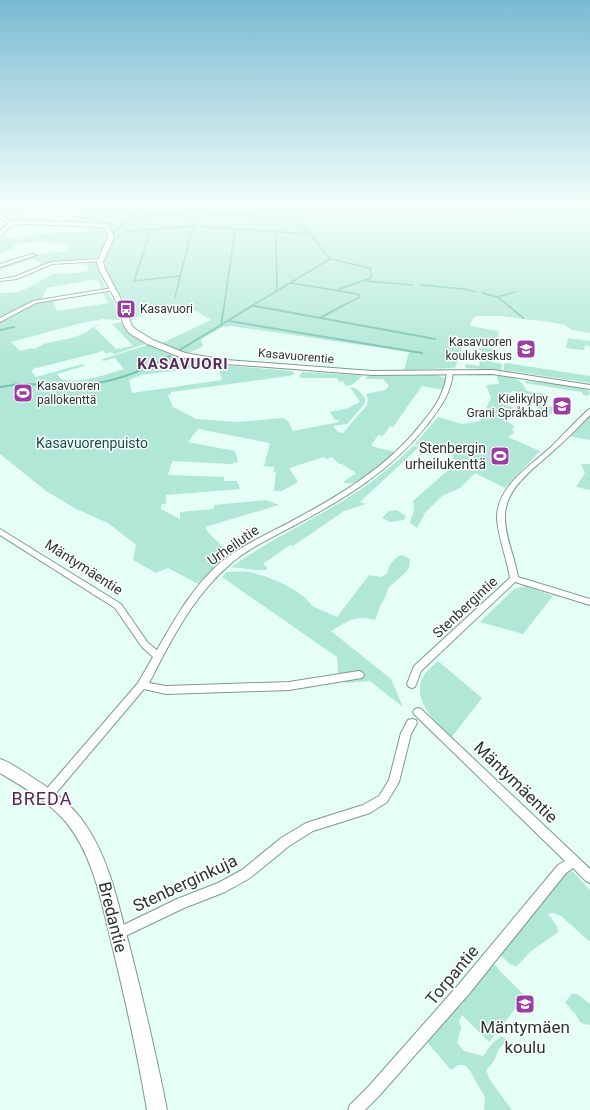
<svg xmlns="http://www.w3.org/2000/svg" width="590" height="1110" font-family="Roboto,sans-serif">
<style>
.green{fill:#b0e7d6}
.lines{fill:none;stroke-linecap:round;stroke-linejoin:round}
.stream-far1{stroke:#76c4af;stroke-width:1.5}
.stream{stroke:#76c4af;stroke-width:2}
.street-casing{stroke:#7d9a91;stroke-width:2}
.secondary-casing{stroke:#7d9a91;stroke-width:2}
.street{fill:#fff;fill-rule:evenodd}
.secondary{fill:#fff;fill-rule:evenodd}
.labels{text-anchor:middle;stroke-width:3;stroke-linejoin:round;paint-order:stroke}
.far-poi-label{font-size:12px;fill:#2a3632;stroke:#fff;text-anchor:start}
.far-street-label{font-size:12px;fill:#2a3632;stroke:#fff}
.park-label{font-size:14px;fill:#0d5042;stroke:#fff}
.poi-label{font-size:14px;fill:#2a3632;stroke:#fff;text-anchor:end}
.street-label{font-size:14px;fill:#2a3632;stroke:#fff}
.far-district-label{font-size:15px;font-weight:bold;letter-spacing:1px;fill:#56275a;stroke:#fff}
.near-street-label{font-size:17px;fill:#2a3632;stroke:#fff}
.near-poi-label{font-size:17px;fill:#2a3632;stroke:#fff}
.near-neighbourhood-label{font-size:18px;letter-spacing:1px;fill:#56275a;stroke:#fff}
</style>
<rect width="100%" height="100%" fill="#e5fef6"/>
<!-- green -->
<path class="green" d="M0 206H51L52 213 28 214 27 221H12L0 215Z
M105 206H590V333L572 330 565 325 549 322 500 316H477L472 320 470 326 499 331 496 342 465 338 455 368 404 370 409 352 231 326 223 327 201 339 203 346C183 358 180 352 160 344L211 320 194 310 180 309 174 305 147 311 130 321 125 305 123 304 104 267C105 249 117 249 110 226L100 222 102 220H110L103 219 107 214Z
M76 212 102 213 93 222H68Z
M92 225 103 226 105 243 96 258 55 262 40 266 38 265 42 263 33 259 0 270V267L42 253 62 252 71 247C54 242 29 240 12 246L16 248 0 253V239L2 238 29 237 38 234 59 232H88Z
M87 262H95L105 287 102 289 97 279 47 288 42 299 29 303 0 318V293H13L28 288 52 274 75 273 88 271Z
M102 292 108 293 114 302 120 319 118 320 104 319 81 323 11 342 20 351 31 348 34 349 44 344 75 337 85 333 94 326 103 324 94 327 116 349 133 346 112 324 121 322C125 334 137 337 145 344L115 354 110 352 106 354 104 351 37 368 36 367 31 371 36 377 83 364 84 366 57 374 61 379C82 384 104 375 124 369L115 358 103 361 102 359 148 345 173 356 213 364V366H209L141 375 129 380 132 393 222 380 218 366 222 365 292 371 295 374 289 376 171 392V394L168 395 173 407 196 419 237 422 284 418 288 421 293 431 339 422V420H335L330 412 348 408 360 402 350 387 355 388 359 391 365 398V402L362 407 347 424 333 426 338 432 343 433 367 405 368 400 366 394 385 390 389 386 383 379H365L368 376 436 375 447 379 444 390 422 386 393 427 390 426 383 436 378 435 371 446 395 452C385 462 358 490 343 482L356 473 342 464H339L332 457 326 459 324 457 289 468 298 482 282 491H274L276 472H274V467L264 466 270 443 198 429 188 442 235 451 238 462 231 464 173 461 171 464 168 475 224 477V481H237L240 489 166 495V503L161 505V509L180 519V512L214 509V505L266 500 279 505 205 527C210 537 218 541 225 549L235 545 241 550 225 557 198 584 168 568 156 573 133 560 136 545 108 523 76 509 46 491 0 454V323C20 315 30 303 53 300L57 311 108 303Z
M568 338 590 341V346L585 345 584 350 566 348Z
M483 348 496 349 500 353 499 355 493 354 492 362 502 364 501 370 466 368 465 364 479 366 482 350 476 349Z
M506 363 590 376V383L504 370V364Z
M303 372 360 375 362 376 352 385 346 386 343 381 339 382 337 378H301L299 376Z
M497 376C508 376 523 378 526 391L546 394 543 405 553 407 552 413 546 415C537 410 533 405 532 395L513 391 500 398 503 404 512 407 516 412 515 416 502 418 515 427 512 429 514 433 508 437 540 451 505 488 475 473 460 488 442 496 425 513 417 528 410 523 414 510 413 501 454 465 452 452 426 441 420 446 415 444 438 417 462 424 480 421 491 398 486 385 499 384Z
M526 381C546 383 571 383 589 391L590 394 587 396 582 394V392L525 383Z
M590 416V440L568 436Z
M413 446 419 447 360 502 366 504 344 511 293 546 290 545 263 564 267 567V570H255L231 567C265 543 301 526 336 505 364 489 390 469 413 446Z
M581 464H590V490L576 487 585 473Z
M397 510 406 516 404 520 391 522 382 518 389 511Z
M402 555 410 559 409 568 405 573 388 588 385 598 380 606 375 620C356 614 346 622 331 631L391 679 403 707 370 681 346 683 338 672 337 657 222 577 227 572C234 572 242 571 250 572 266 575 305 591 312 606L337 617 369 575 381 577 387 574C389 565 393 558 402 555Z
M525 586 553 596 523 634 480 622 514 589Z
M438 661 482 698 451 738C437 722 411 702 423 677 426 671 433 666 438 661Z
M569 870 573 872 590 890V942L561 916 553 913 548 914 557 926 558 932 530 952 517 966 511 965 499 954Z
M493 965 497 966 499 970 525 996 489 1042 462 1015 459 1021 461 1028 457 1043 464 1051 483 1056 491 1045 501 1036 506 1039C505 1044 500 1046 498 1051 495 1059 493 1064 486 1070L490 1080 512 1110H485L484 1109 485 1097 470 1071 465 1065H458L451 1070 427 1042 489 966Z
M572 994H577L590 1004V1025L581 1023 574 1012 572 1011 565 1002Z"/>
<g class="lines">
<!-- stream-far1 -->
<path class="stream-far1" d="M129 218 191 212 288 218
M130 218 142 206
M151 229 134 281 180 276
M123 232 193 226 309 234
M112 234 127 221
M276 234 277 291
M330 259 370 268 371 278 337 290
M366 281 413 285
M291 283 358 294 360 297 340 307
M420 285 464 289 476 292
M482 293 497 297 515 292
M175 297 193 226 190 206
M497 297 510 307
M253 306 260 307
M224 307 235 229
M250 307 330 259 289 208 279 206"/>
<!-- stream -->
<path class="stream" d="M255 306 435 339
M509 306 523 318
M320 318 342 306
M229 321 422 353
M221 325 224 306
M0 330 14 327
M178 351 252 306
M79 385C114 383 139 372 170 356
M0 387 19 384 70 385"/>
<defs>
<path id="street" d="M101 206H105L107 213 98 225H96L103 213Z
M0 215H1L15 224 12 225 0 218Z
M32 254 36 255 0 267V264Z
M100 259 102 260V261L52 264 17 279 0 281V279L14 277 51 262Z
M112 288 114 289V290L36 303 0 322V318L33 301Z
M450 370 453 372C451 394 440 408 427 425 392 470 344 499 295 525 271 538 246 549 226 568 199 592 180 624 163 656 158 665 154 674 149 683L166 686 289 682 359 671 362 672 364 675 362 678 289 690 166 694 144 689 51 799 47 801 43 799 42 796 43 793 138 683 153 657 142 647 115 608 0 535V529L121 604 148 643 157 650C175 619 193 586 221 562 242 545 268 534 292 521 340 495 388 467 422 423 435 407 445 393 447 372Z
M590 409V415C578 427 566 440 553 451 534 469 504 488 505 518 505 538 515 557 518 577L590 599V605L515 582 421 671 415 687 412 688 409 687 407 684 414 666 510 578C507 558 498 538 497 518 497 486 530 466 551 447 563 435 575 422 588 410Z
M418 708 421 709 590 869V883L586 881 573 868 566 873 469 994 379 1096 365 1110H348L350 1105 369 1086 459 984 558 865 565 861 415 715 413 712 415 709Z
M412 719 416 720 417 723 411 734 399 782 387 802 370 813 313 831 289 846 250 878 225 892 184 908 117 940 113 938 111 934 113 930 177 899 218 883 242 870 281 838 306 823 363 805 379 796 389 780 401 733 408 720Z"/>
<path id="secondary" d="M23 220 108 224 114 237 103 262 105 269 123 303 132 326 135 329 153 340 185 353 226 360 372 371 493 370 590 385V389L493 374 372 375 226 364 180 357 147 344 129 333 124 326 117 303 99 269 97 262 108 237 104 227 23 224 11 226 0 237V231L7 224Z
M0 759C9 762 16 767 24 772 48 787 72 803 87 827 110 862 118 904 129 944 143 999 156 1054 167 1110H147C138 1056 126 1003 113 949 102 906 95 858 66 822 48 801 23 787 0 773Z"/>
</defs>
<!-- street casing -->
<use href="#street" class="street-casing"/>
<!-- secondary casing -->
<use href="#secondary" class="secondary-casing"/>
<!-- street -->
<use href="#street" class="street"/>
<!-- secondary -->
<use href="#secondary" class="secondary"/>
</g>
<!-- sky -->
<linearGradient id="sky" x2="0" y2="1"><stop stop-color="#7abad1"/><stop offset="0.57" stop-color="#f3fffb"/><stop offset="1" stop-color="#f3fffb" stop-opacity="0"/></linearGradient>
<rect width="590" height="362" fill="url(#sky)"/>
<!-- icons -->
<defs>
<symbol id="bus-square" viewBox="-11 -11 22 22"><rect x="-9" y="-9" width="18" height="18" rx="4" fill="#9c3da5" stroke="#fff"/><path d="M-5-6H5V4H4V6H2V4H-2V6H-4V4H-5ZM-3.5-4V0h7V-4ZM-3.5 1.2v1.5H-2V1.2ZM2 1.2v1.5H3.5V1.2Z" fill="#fff"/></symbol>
<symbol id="school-square" viewBox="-11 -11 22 22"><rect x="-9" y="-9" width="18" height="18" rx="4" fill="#9c3da5" stroke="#fff"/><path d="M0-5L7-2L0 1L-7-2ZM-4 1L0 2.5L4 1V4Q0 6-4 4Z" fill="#fff"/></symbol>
<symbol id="stadium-square" viewBox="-11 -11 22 22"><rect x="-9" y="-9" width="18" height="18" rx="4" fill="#9c3da5" stroke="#fff"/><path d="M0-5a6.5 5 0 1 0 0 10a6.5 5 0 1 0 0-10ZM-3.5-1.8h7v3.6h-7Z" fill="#fff"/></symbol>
</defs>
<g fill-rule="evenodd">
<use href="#bus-square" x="115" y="298" width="22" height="22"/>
<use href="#school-square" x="515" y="338" width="22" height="22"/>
<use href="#stadium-square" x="12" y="382" width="22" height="22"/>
<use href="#school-square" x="551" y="395" width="22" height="22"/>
<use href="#stadium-square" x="489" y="445" width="22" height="22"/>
<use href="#school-square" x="514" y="993" width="22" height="22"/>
</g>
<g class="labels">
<!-- far-poi labels -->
<g class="far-poi-label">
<text x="140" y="313">Kasavuori</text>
<text x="512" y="346" text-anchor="end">Kasavuoren<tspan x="512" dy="14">koulukeskus</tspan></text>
<text x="37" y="390">Kasavuoren<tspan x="37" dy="14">pallokenttä</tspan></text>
<text x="548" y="403" text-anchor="end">Kielikylpy<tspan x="548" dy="14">Grani Språkbad</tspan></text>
</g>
<!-- far-street labels -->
<g class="far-street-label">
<text transform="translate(296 356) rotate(5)" y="4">Kasavuorentie</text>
</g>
<!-- park labels -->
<g class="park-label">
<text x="92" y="448">Kasavuorenpuisto</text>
</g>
<!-- poi labels -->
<g class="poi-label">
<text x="486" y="453">Stenbergin<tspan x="486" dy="16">urheilukenttä</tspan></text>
</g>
<!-- street labels -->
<g class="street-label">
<text transform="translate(233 545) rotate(-35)" y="5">Urheilutie</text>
<text transform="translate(84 567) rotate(33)" y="5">Mäntymäentie</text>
<text transform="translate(465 607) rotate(-43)" y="5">Stenbergintie</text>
</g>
<!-- far-district labels -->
<g class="far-district-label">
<text x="183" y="369">KASAVUORI</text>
</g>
<!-- near-street labels -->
<g class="near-street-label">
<text transform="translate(516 782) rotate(44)" y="6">Mäntymäentie</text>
<text transform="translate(185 883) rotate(-25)" y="6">Stenberginkuja</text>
<text transform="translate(113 917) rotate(76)" y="6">Bredantie</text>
<text transform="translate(452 975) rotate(-50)" y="6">Torpantie</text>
</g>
<!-- near-poi labels -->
<g class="near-poi-label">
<text x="525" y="1033">Mäntymäen<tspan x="525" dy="20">koulu</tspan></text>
</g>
<!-- near-neighbourhood labels -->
<g class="near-neighbourhood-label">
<text x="42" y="805">BREDA</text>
</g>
</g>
</svg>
